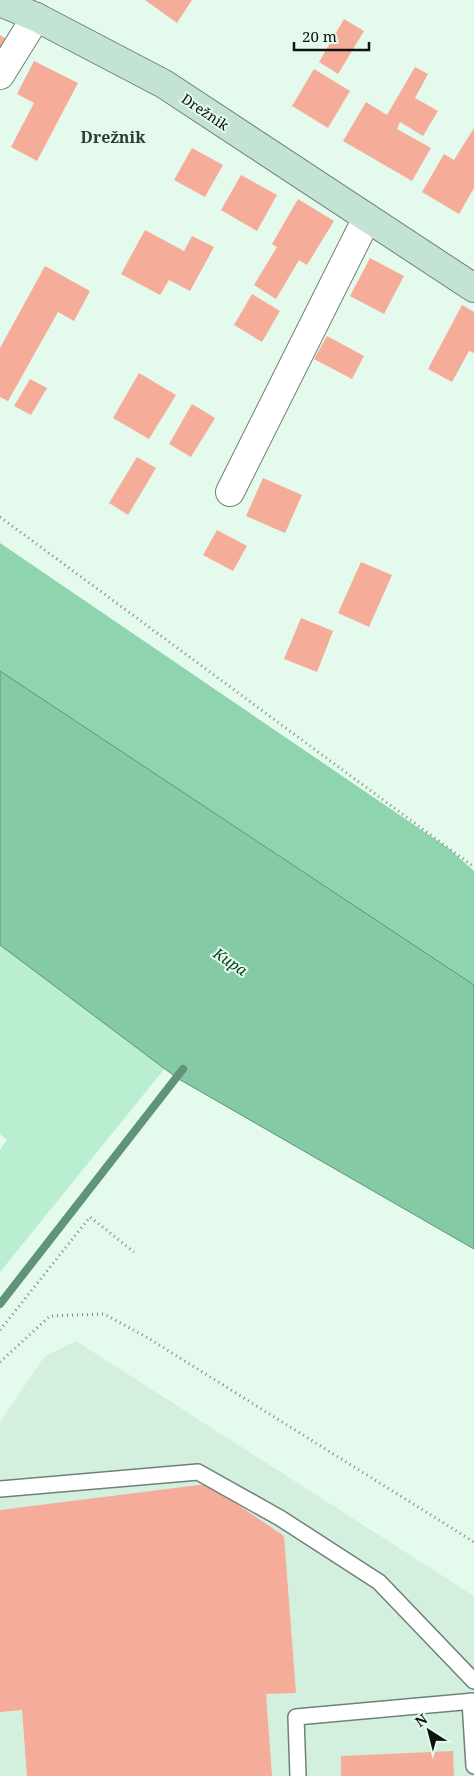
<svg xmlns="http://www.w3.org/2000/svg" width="474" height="1776" font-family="'Noto Serif',serif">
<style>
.built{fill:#d3f0df}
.green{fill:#baeed0}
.forest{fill:#8ed4ae}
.water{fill:#84caa4;stroke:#609378}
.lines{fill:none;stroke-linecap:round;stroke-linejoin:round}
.stream{stroke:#609378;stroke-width:8}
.building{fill:#f5ad9a}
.lane-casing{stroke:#6e8276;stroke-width:18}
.street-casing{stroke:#6e8276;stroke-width:30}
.secondary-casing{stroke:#6e8276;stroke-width:30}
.path{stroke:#7b8a81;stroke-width:3;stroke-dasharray:1 4;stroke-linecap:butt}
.lane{stroke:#fff;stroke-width:15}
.street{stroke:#fff;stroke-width:28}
.secondary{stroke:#c3e4d5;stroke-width:28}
.labels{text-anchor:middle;stroke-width:4;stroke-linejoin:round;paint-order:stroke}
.street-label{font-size:14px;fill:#0d1410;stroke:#e4faed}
.water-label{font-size:15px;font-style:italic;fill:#003921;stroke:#e4faed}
.quarter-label{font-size:16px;font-weight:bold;fill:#2c3e34;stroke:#e4faed}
</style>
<rect width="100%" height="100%" fill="#e4faed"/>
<!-- built -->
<path class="built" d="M76 1341 474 1596V1776H0V1422L44 1357Z"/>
<!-- green -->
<path class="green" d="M0 945 165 1068 0 1272V1150L7 1140 0 1134Z"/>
<!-- forest -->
<path class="forest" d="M0 543 448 848 474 871V985L0 671Z"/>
<!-- water -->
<path class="water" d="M0 671 474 985V1249L177 1078 0 945Z"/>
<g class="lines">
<!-- stream -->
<path class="stream" d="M0 1304 183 1069"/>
</g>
<!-- building -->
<path class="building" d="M145 0H192L177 23Z
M344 19 364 31 338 74 319 62Z
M0 35 6 39 0 49Z
M34 61 78 83 37 161 11 147 34 103 17 94Z
M415 67 428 74 415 98 438 111 423 136 400 122 397 129 431 148 412 181 343 141 366 102 387 115Z
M314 69 350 91 328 128 292 106Z
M474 128V188L459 214 422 192 444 154 454 160Z
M192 148 223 165 205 197 174 180Z
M241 175 277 195 257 231 221 210Z
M298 199 334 221 307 265 299 260 276 299 254 285 277 247 272 244Z
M145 230 184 251 192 236 214 247 190 291 169 280 160 295 121 274Z
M370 258 404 276 384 314 350 296Z
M45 266 90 291 74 321 58 312 8 401 0 397V348Z
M252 294 280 311 262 342 234 325Z
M462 305 474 312V353L469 351 452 382 428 369Z
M327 336 364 356 352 379 314 359Z
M139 373 176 395 149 439 113 418Z
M30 379 47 388 31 415 14 406Z
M192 404 215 418 191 457 169 444Z
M137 457 156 468 128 515 109 503Z
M263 478 302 495 285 533 246 516Z
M217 530 247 546 233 571 203 555Z
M361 562 392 575 369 627 338 613Z
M301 618 333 631 317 672 284 659Z
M207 1484 284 1536 296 1693 266 1694 272 1776H27L22 1710 0 1712V1510Z
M453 1751 454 1776H341V1756Z"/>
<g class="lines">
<defs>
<path id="lane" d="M0 1489 198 1472 280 1518 379 1582 474 1681
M470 1701 474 1766
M298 1776 296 1717 474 1701"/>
<path id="street" d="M0 75 36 17
M230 492 367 218"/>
<path id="secondary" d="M0 2 36 17 164 84 474 288"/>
</defs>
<!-- lane casing -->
<use href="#lane" class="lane-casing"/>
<!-- street casing -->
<use href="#street" class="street-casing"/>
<!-- secondary casing -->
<use href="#secondary" class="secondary-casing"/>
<!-- path -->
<path class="path" d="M0 517 474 867
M0 1330 90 1217 134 1252
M0 1362 50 1316 104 1314 148 1338 474 1542"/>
<!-- lane -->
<use href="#lane" class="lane"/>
<!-- street -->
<use href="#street" class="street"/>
<!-- secondary -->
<use href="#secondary" class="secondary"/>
</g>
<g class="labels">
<!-- street labels -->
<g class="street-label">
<text transform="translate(205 112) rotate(34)" y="5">Drežnik</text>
</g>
<!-- water labels -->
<g class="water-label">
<text transform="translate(230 962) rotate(34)" y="5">Kupa</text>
</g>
<!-- quarter labels -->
<g class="quarter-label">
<text x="113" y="143">Drežnik</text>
</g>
</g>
<!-- north arrow -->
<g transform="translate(429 1731) rotate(324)" stroke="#e4faed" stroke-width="4" paint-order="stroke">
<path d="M0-4L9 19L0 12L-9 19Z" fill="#0d1410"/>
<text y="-8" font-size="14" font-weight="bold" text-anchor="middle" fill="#0d1410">N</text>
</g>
<!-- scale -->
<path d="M294 42v8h75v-8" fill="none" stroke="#0d1410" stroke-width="2.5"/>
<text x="302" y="42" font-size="15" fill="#0d1410" stroke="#e4faed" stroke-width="4" paint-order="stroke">20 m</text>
</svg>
